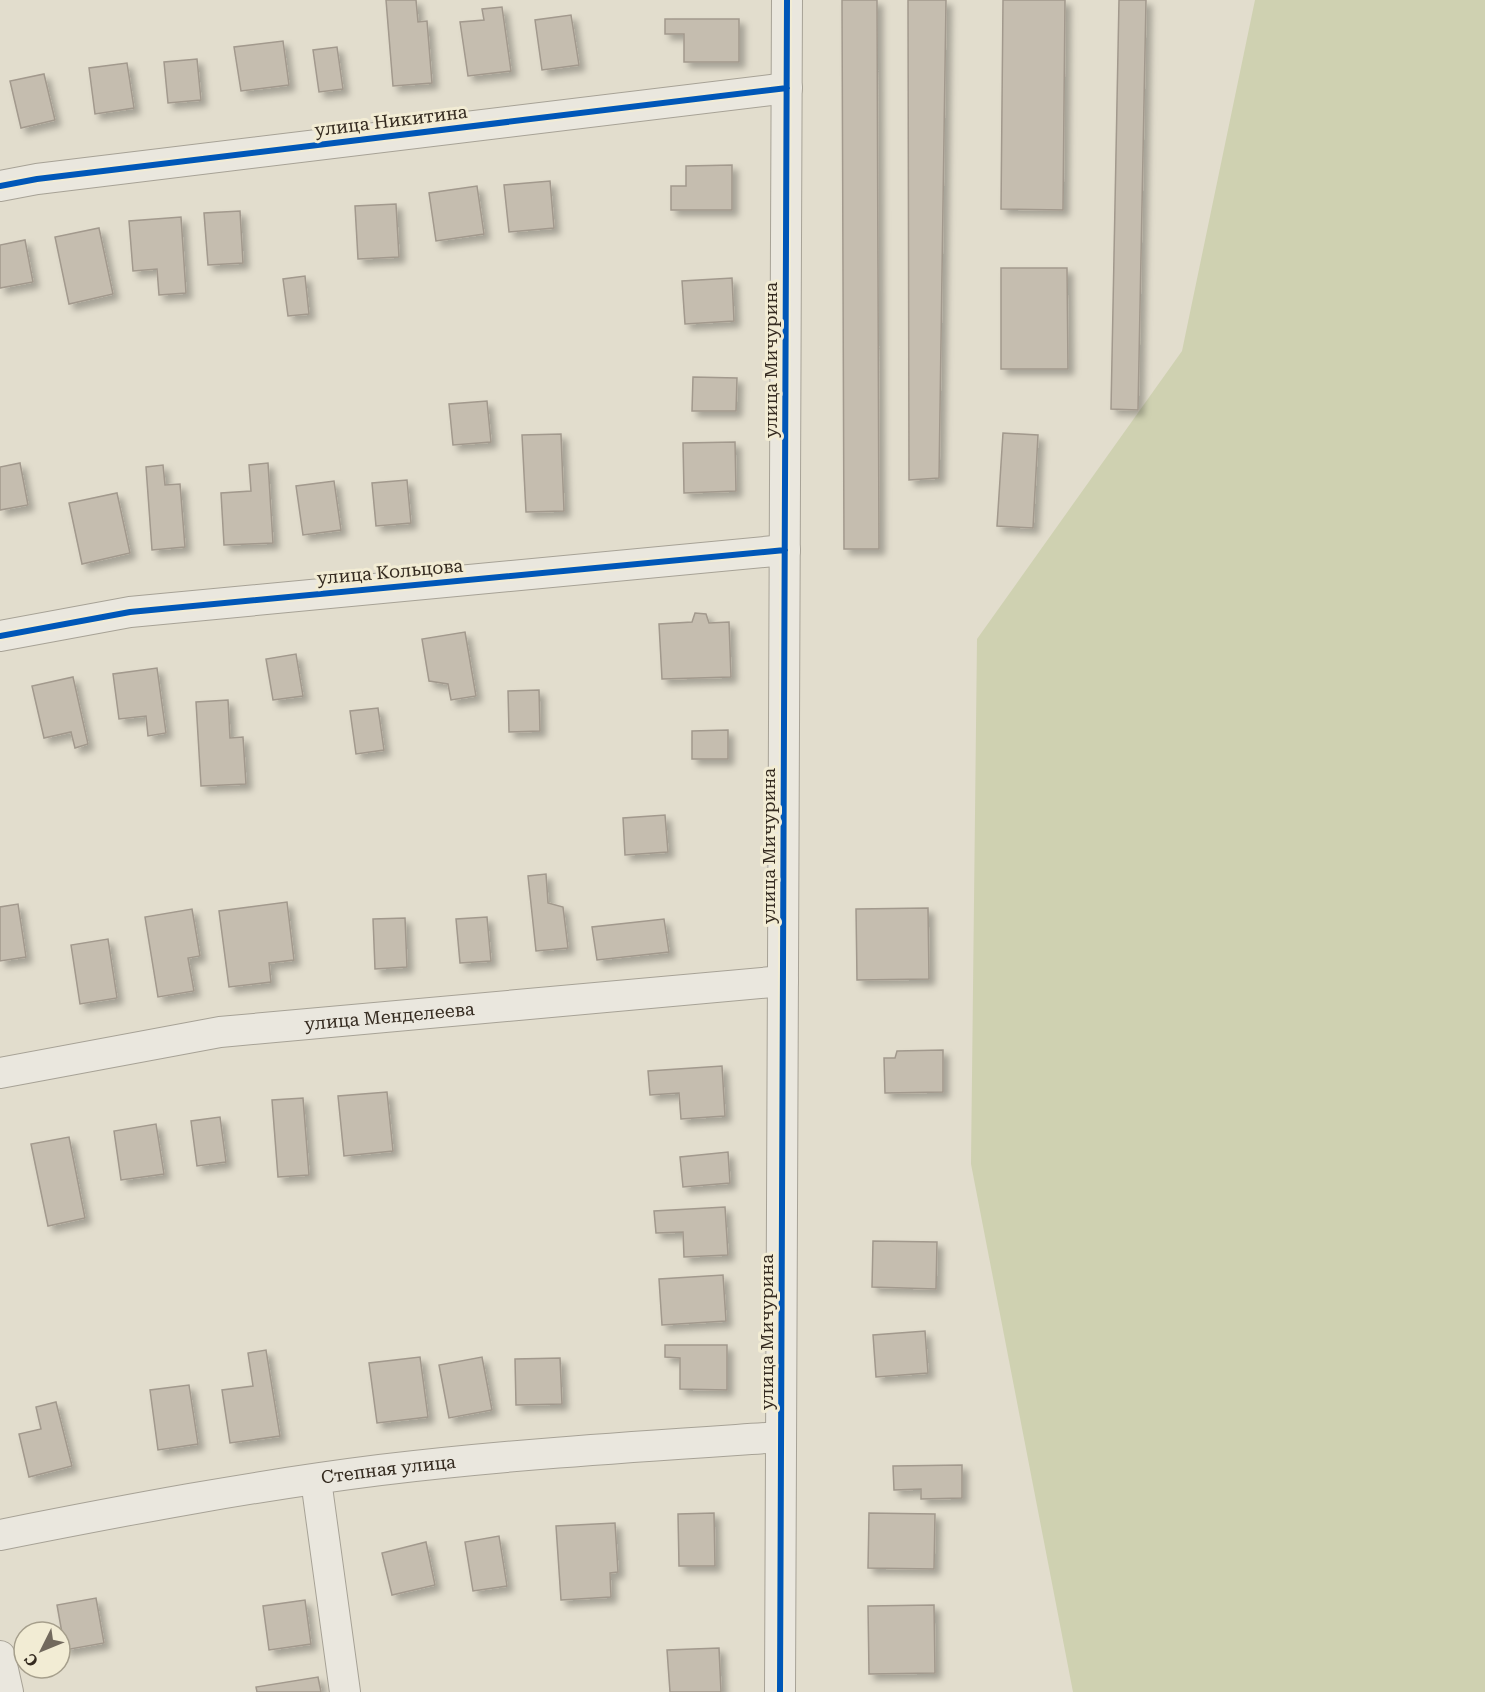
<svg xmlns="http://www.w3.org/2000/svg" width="1485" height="1692" font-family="'Roboto Serif',serif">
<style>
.green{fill:#cfd1b1}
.building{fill:#c5bdaf;stroke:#a2998d;stroke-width:1.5;filter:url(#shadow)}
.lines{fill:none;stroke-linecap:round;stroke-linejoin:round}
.street-casing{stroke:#a7a296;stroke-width:32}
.street{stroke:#eae7de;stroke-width:30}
.cycleway-casing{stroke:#f2ecd4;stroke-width:10}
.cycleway{stroke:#0057b8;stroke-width:6}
.labels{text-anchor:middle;stroke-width:6;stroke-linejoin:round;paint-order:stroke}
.street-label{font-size:18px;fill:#352b20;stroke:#f2ecd4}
</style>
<defs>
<filter id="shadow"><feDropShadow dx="5.5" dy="5.5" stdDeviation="3" flood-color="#0004"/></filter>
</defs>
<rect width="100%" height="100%" fill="#e2ddcd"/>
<!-- green -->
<path class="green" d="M1255 0H1485V1692H1073L971 1164 977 639 1182 351Z"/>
<!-- building -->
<path class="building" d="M386 0H416L418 22 427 21 432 83 393 86Z
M842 0H877L879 549H844Z
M908 0H946L939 478 909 480Z
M1003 0H1065L1063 210 1001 209Z
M1119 0H1146L1138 410 1111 409Z
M502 7 511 71 468 76 460 22 484 20 482 9Z
M571 15 579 65 542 70 535 20Z
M665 19H739V62H684V34H665Z
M283 41 289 85 241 91 234 47Z
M337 47 343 89 319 92 313 50Z
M197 59 201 100 168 103 164 62Z
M127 63 134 108 95 114 89 68Z
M44 74 55 120 21 128 10 81Z
M732 165V210H671V186H686V166Z
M550 181 554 228 509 232 504 185Z
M477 186 484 234 436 241 429 193Z
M396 204 399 257 358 259 355 206Z
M240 211 243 263 208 265 204 213Z
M181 217 186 293 159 295 157 269 133 271 129 221Z
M99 228 113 294 69 304 55 237Z
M25 240 33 282 0 288V245Z
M1001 268H1067L1068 369H1001Z
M305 276 309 314 288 316 283 279Z
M732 278 734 321 685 324 682 281Z
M693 377 737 378 736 411H692Z
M487 401 491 442 453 445 449 404Z
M1003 433 1038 435 1033 528 997 526Z
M561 434 564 511 526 512 522 435Z
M735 442 736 491 684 493 683 443Z
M20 463 28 505 0 510V467Z
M268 463 273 543 224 545 221 493 251 491 249 465Z
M163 465 165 485 180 484 185 547 152 550 146 467Z
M407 480 411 523 376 526 372 483Z
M334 481 341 530 303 535 296 486Z
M117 493 130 553 82 564 69 503Z
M695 613 706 614 709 623 729 622 731 677 662 679 659 624 692 622Z
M465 632 476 696 451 700 448 684 429 681 422 639Z
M296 654 303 696 273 700 266 659Z
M157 668 166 733 148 736 146 716 119 719 113 674Z
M73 677 88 744 75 748 71 732 44 738 32 686Z
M539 690 540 731 509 732 508 691Z
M228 700 230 738 243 737 246 784 201 786 196 702Z
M378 708 384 750 356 754 350 711Z
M728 730V759H692V731Z
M665 815 668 852 625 855 623 818Z
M546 874 548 903 563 907 568 948 536 951 528 876Z
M287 902 294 960 269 963 271 982 229 987 219 911Z
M18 904 26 957 0 961V907Z
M928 908 929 979 857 980 856 909Z
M192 909 200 956 188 958 194 991 158 997 145 917Z
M487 917 491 961 460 963 456 919Z
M405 918 407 967 375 969 373 919Z
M664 919 669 952 597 960 592 927Z
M108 939 117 998 80 1004 71 945Z
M943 1050V1092L885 1093 884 1058H895L897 1051Z
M722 1066 725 1116 681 1119 679 1093 650 1095 648 1071Z
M387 1092 393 1151 344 1156 338 1096Z
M303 1098 309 1175 278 1177 272 1100Z
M220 1117 226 1162 197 1166 191 1121Z
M156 1124 164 1174 121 1180 114 1131Z
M69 1137 85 1218 48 1226 31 1144Z
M728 1152 730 1183 683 1187 680 1157Z
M725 1207 728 1255 684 1257 683 1232 656 1233 654 1211Z
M873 1241 937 1242 936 1289 872 1287Z
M723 1275 726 1321 662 1325 659 1279Z
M925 1331 928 1373 876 1377 873 1335Z
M665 1345H727V1390L680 1389V1358L665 1357Z
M266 1350 280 1436 230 1443 222 1390 253 1386 248 1353Z
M420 1357 428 1417 377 1423 369 1363Z
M482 1357 492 1410 449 1418 439 1365Z
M560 1358 562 1404 516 1405 515 1359Z
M189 1385 198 1444 158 1450 150 1390Z
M56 1402 72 1466 29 1477 19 1434 41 1429 36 1407Z
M962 1465V1498L921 1499V1489L894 1490 893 1466Z
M714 1513 715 1566H679L678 1514Z
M869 1513 935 1514 934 1569 868 1568Z
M615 1523 618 1572 610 1573 611 1597 561 1600 556 1526Z
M499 1536 507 1586 473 1591 465 1542Z
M426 1542 435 1585 392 1595 382 1553Z
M96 1598 104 1643 65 1650 57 1605Z
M305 1600 311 1644 269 1650 263 1606Z
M934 1605 935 1673 869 1674 868 1606Z
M719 1648 721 1692H670L667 1650Z
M318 1677 321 1692H257L256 1687Z"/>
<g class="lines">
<defs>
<g id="street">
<path d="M0 186 37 179 787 88"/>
<path d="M0 636 130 612 785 550"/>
<path id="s1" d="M0 1073 220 1032 783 981"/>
<path d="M316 1480 345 1692"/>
<path id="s2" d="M0 1535C126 1510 252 1486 380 1470 513 1454 647 1446 781 1437"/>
<path d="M0 1656 8 1692"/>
<path d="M780 1692 787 0"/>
</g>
</defs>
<!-- street casing -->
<use href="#street" class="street-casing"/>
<!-- street -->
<use href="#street" class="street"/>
<defs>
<path id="cycleway" d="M0 186 37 179 787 88
M0 636 130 612 785 550
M780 1692 787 0"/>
</defs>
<!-- cycleway casing -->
<use href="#cycleway" class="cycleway-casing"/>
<!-- cycleway -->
<use href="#cycleway" class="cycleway"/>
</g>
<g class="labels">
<!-- street labels -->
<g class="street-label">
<text transform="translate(391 121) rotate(-7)" y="6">улица Никитина</text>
<text transform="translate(771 360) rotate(-90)" y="6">улица Мичурина</text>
<text transform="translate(390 572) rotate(-5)" y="6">улица Кольцова</text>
<text transform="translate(769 846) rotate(-90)" y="6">улица Мичурина</text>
<text dy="6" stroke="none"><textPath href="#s1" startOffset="394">улица Менделеева</textPath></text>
<text transform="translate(767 1332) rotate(-90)" y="6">улица Мичурина</text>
<text dy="6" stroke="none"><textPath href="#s2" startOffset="394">Степная улица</textPath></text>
</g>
</g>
<!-- north arrow -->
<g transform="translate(42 1650) rotate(227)"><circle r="28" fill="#f2ecd4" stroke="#a69f8c" stroke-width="1.5"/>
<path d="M0-4.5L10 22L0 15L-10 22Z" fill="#72695d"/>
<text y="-9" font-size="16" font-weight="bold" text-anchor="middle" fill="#352b20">С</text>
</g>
</svg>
